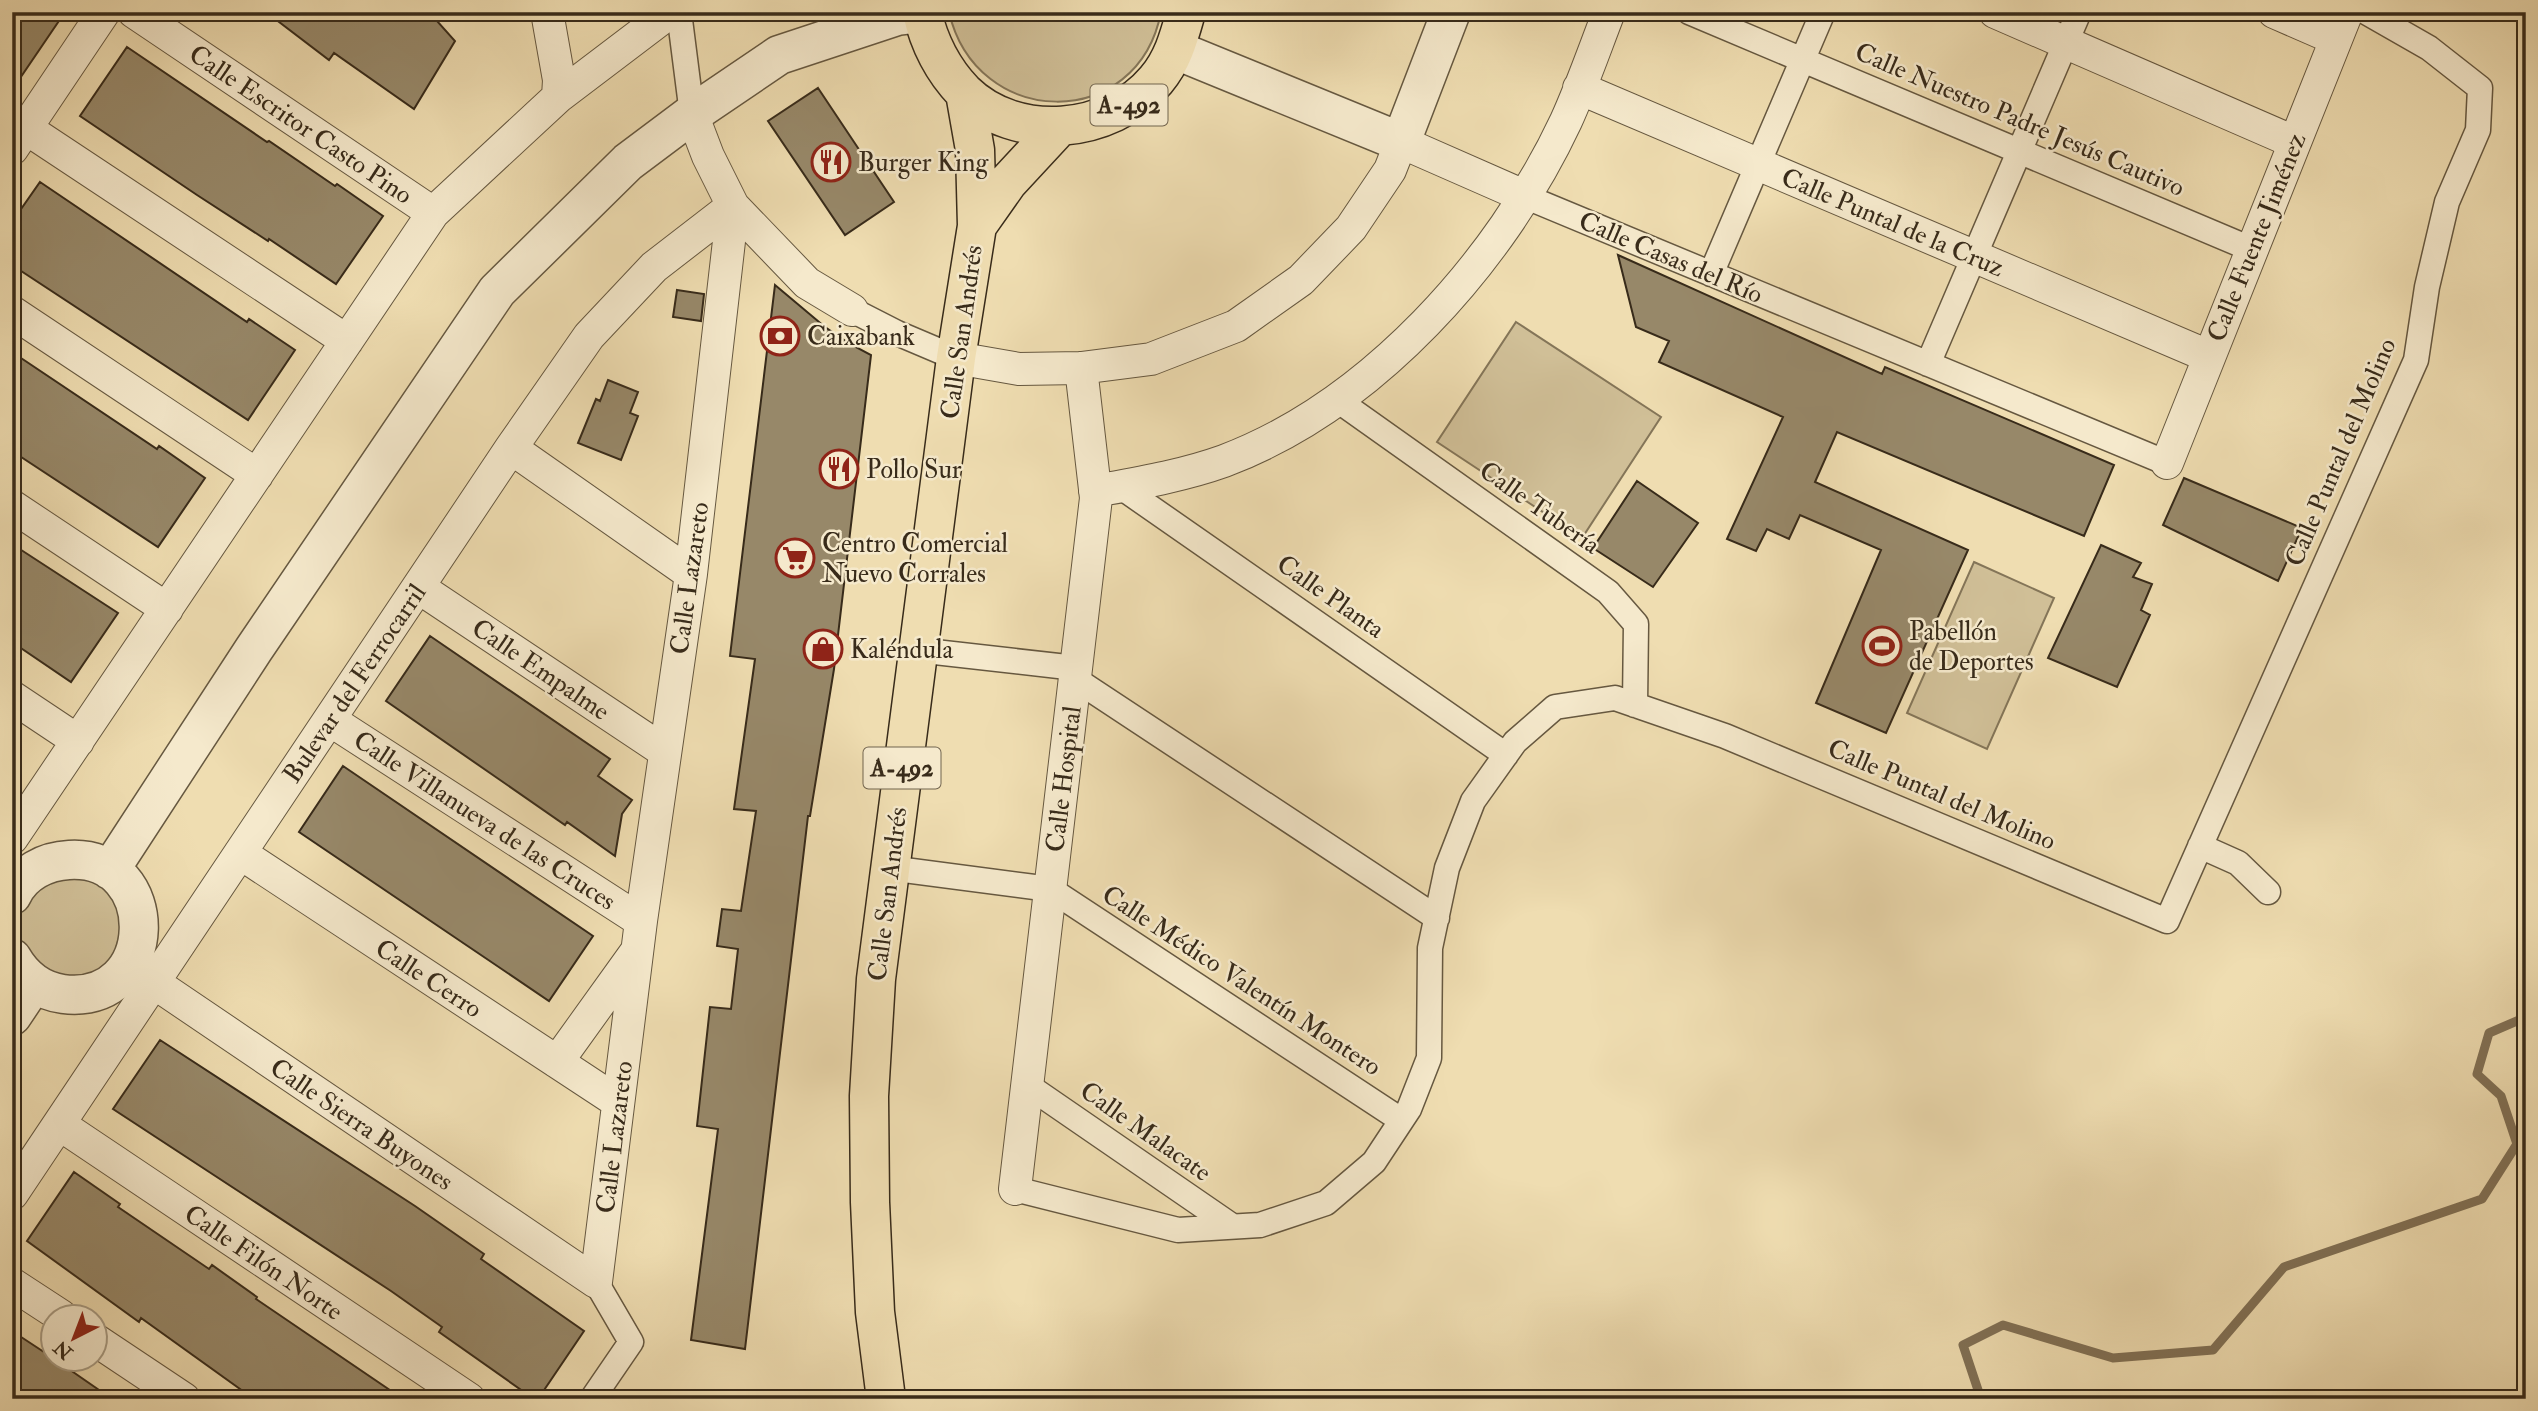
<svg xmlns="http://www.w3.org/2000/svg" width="2538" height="1411" font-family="'IM FELL Double Pica',serif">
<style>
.green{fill:#d0bf97;stroke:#847558;stroke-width:2}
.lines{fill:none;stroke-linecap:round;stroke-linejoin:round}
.stream{stroke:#817156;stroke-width:9}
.building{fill:#978869;stroke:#382b1a;stroke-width:2}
.pedestrian-casing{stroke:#665840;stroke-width:27}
.minor-casing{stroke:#665840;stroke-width:34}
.tertiary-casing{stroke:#665840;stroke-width:41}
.primary-casing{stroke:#382b1a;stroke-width:41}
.pedestrian{stroke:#f5e9cc;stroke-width:24}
.minor{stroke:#f5e9cc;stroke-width:32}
.tertiary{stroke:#f5e9cc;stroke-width:38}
.primary{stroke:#efddb1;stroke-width:38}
.labels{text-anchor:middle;stroke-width:5;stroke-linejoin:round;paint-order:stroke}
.shield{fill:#f5e9cc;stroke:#71644f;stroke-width:2}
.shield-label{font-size:24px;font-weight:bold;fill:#382b1a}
.street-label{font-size:26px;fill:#382b1a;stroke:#f5e9cc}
.poi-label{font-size:26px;fill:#382b1a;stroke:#f5e9cc;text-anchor:start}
</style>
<rect width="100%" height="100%" fill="#efddb1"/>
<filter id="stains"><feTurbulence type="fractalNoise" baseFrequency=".00286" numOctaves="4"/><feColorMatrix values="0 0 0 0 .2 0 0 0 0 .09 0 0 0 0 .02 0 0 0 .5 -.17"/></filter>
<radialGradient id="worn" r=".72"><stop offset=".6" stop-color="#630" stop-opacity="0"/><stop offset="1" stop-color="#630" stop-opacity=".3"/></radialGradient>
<!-- green -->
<path class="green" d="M949 12H1161C1138 133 976 130 949 12Z
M1516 322 1661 417 1582 538 1437 442Z
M1974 562 2054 598 1987 749 1907 713Z
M84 869 127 905 110 973 56 984 15 944 13 924 17 904 28 887Z"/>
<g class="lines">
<!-- stream -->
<path class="stream" d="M1981 1399 1963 1345 2003 1325 2113 1358 2213 1350 2284 1267 2482 1199 2517 1144 2501 1096 2477 1074 2489 1033 2526 1017"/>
</g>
<!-- building -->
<path class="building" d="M12 12H65L12 90Z
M266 12H429L455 41 414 109 334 53 329 60Z
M127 47 267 142 269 141 335 186 337 184 383 216 336 284 269 239 268 241 197 195 80 116Z
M818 88 894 202 845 235 768 121Z
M40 182 247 322 249 319 295 350 248 420 12 265V222Z
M1618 255 1882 374 1885 367 2114 465 2084 536 1837 432 1815 482 1968 550 1886 733 1816 703 1881 550 1800 515 1789 539 1767 529 1756 551 1727 539 1783 417 1659 362 1669 341 1636 327Z
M775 285 825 327 850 344 871 355 834 669 810 816H808L745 1349 691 1340 718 1129 697 1126 710 1007 731 1009 738 949 717 946 722 909 741 911 756 811 734 809 755 659 730 656Z
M677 290 704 294 701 321 673 317Z
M12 352 157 449 159 446 205 478 158 547 12 451Z
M608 380 638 392 630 413 638 416 621 460 578 443 596 399 600 401Z
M2184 478 2302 528 2278 581 2163 525Z
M1637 481 1698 523 1653 587 1593 548Z
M12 544 118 613 71 682 12 642Z
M2101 545 2141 563 2133 577 2152 584 2141 610 2150 615 2117 687 2048 658Z
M430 636 610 759 598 776 632 800 622 814 615 856 567 822 565 825 386 701Z
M343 766 593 936 549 1001 299 832Z
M160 1040 415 1206 484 1254 481 1259 584 1331 538 1399H534L439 1332 442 1327 391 1291 113 1109Z
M74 1172 120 1204 118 1207 209 1269 212 1265 257 1297 256 1299 403 1399H254L141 1318 139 1322 27 1241Z
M12 1331 50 1356 112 1399H12Z"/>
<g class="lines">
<defs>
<path id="pedestrian" d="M679 12 692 114
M1689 12 2251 249
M1524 196 2167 463
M1711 274 1823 12
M852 310 897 333 956 358
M1928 364 2079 12
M1336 399 1608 592 1636 624 1635 705
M1121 487 1506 755
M917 650 1076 668
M1075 679 1437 918
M2200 846 2238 863 2268 892
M889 868 1050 889 1401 1120
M1027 1085 1232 1226
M1015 1189 1178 1230 1260 1225 1326 1203 1374 1162 1409 1109 1429 1058 1430 948 1447 868 1473 801 1515 742 1555 707 1615 698 1725 736 2167 921 2416 360 2427 287 2447 202 2478 130 2480 88 2429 48 2366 12
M592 1399 631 1342 596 1282"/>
<path id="minor" d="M134 12 433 213
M547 12 559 80 558 97
M1995 12 2294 142
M2274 12 2336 39
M1579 88 2208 356
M692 114 708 156 733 206 807 283 852 310
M12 119 347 341
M12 149 104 12
M12 312 257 475
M956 358 1019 369 1081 368 1151 359 1236 326 1301 280 1351 228 1390 170 1401 142 1524 196
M511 448 691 574
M2167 463 2347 12
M1095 491C1139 483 1182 476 1224 461 1372 405 1500 262 1566 121 1582 86 1595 48 1609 12
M12 506 167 609
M418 587 664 751
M12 697 78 741
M330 720 641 921
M12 838 433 213 558 97 670 12
M240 853 618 1102
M128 965 596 1282 641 921 691 574 733 206
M557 1062 636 952
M59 1124 469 1399
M1015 1189 1096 498 1081 368
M12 1194 511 448 589 336 654 267 733 206
M12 1284 61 1316
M94 1339 184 1399"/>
<path id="tertiary" d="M1176 50 1401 142 1451 12
M110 870 254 649 497 291 628 162 692 114 779 55 897 16 922 13
M12 895C22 873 46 861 69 860 164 854 162 1006 63 994 41 991 23 977 12 958
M12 1016 34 983"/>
<path id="primary" d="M922 12C929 43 942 69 964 92 1016 143 1110 135 1156 80 1173 60 1179 37 1186 12
M977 226 1008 182 1059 127
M886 1399 875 1312 870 1202 869 1096 876 979 956 358 977 226 975 150 965 93"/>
</defs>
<!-- pedestrian casing -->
<use href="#pedestrian" class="pedestrian-casing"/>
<!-- minor casing -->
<use href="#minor" class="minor-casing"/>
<!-- tertiary casing -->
<use href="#tertiary" class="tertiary-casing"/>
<!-- primary casing -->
<use href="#primary" class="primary-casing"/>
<!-- pedestrian -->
<use href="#pedestrian" class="pedestrian"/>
<!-- minor -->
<use href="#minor" class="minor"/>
<!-- tertiary -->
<use href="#tertiary" class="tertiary"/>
<!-- primary -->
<use href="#primary" class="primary"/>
</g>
<!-- icons -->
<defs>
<symbol id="restaurant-ring" viewBox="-11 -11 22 22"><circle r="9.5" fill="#f5e9cc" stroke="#8f2418" stroke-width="1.5"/><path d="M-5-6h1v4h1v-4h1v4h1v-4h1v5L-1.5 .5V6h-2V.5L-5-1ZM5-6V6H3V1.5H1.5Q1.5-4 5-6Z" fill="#8f2418"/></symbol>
<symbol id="bank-ring" viewBox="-11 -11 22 22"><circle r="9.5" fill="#f5e9cc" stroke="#8f2418" stroke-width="1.5"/><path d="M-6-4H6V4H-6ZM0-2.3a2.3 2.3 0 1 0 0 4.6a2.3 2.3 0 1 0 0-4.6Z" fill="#8f2418"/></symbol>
<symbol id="supermarket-ring" viewBox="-11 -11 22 22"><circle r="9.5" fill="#f5e9cc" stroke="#8f2418" stroke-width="1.5"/><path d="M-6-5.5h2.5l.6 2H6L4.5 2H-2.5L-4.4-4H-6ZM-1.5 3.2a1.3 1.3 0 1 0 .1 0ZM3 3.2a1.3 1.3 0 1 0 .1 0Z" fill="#8f2418"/></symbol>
<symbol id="stadium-ring" viewBox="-11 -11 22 22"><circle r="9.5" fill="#f5e9cc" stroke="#8f2418" stroke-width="1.5"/><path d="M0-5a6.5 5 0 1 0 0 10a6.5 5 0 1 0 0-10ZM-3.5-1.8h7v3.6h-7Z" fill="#8f2418"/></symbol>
<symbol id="shop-ring" viewBox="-11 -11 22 22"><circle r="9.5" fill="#f5e9cc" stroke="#8f2418" stroke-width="1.5"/><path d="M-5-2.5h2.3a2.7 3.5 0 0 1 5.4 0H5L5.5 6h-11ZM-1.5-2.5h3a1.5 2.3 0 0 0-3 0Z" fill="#8f2418"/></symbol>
</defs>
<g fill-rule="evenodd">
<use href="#restaurant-ring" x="809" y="140" width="44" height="44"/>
<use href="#bank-ring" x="758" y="314" width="44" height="44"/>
<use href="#restaurant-ring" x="817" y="447" width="44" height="44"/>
<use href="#supermarket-ring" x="773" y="536" width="44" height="44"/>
<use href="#stadium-ring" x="1860" y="624" width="44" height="44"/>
<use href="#shop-ring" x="801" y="627" width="44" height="44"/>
</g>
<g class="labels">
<!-- shield labels -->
<g class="shield">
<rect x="1090.5" y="84.5" width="77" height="41" rx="5"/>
<rect x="863.5" y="747.5" width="77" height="41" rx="5"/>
</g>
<g class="shield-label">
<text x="1129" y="113">A-492</text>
<text x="902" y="776">A-492</text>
</g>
<!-- street labels -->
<g class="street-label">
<text transform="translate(2020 119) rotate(23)" y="9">Calle Nuestro Padre Jesús Cautivo</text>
<text transform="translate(301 124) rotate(34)" y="9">Calle Escritor Casto Pino</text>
<text transform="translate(1893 222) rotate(23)" y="9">Calle Puntal de la Cruz</text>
<text transform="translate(2256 237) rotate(-68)" y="9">Calle Fuente Jiménez</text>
<text transform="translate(1671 257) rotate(23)" y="9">Calle Casas del Río</text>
<text transform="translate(961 332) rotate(-82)" y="9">Calle San Andrés</text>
<text transform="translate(2340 452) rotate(-67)" y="9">Calle Puntal del Molino</text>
<text transform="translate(1540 507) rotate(35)" y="9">Calle Tubería</text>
<text transform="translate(689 578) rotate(-82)" y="9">Calle Lazareto</text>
<text transform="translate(1331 596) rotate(35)" y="9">Calle Planta</text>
<text transform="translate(541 669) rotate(34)" y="9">Calle Empalme</text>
<text transform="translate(354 683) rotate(-56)" y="9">Bulevar del Ferrocarril</text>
<text transform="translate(1063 779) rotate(-83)" y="9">Calle Hospital</text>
<text transform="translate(1942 794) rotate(23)" y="9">Calle Puntal del Molino</text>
<text transform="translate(485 820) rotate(33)" y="9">Calle Villanueva de las Cruces</text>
<text transform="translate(887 894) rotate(-83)" y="9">Calle San Andrés</text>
<text transform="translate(429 978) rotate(33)" y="9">Calle Cerro</text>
<text transform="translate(1242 980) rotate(33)" y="9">Calle Médico Valentín Montero</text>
<text transform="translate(362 1124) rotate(34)" y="9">Calle Sierra Buyones</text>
<text transform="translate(1146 1131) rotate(35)" y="9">Calle Malacate</text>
<text transform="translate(614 1137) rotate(-83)" y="9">Calle Lazareto</text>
<text transform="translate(264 1262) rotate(34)" y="9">Calle Filón Norte</text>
</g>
<!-- poi labels -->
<g class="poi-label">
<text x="858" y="171">Burger King</text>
<text x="807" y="345">Caixabank</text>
<text x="866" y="478">Pollo Sur</text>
<text x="822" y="552">Centro Comercial<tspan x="822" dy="30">Nuevo Corrales</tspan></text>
<text x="1909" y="640">Pabellón<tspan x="1909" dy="30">de Deportes</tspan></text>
<text x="850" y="658">Kaléndula</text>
</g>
</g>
<!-- margin -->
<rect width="2538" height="1411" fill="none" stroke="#efddb1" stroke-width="42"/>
<rect x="14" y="14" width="2510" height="1383" fill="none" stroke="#382b1a" stroke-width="3.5"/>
<rect x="21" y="21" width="2496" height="1369" fill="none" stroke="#382b1a" stroke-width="2"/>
<!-- north arrow -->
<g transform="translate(74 1338) rotate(222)"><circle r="33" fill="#f5e9cc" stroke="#a99d85" stroke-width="2"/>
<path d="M0-5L12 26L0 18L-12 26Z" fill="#8f2418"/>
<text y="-10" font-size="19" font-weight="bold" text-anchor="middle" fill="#382b1a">N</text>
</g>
<rect width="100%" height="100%" filter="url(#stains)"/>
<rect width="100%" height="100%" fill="url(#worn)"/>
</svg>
